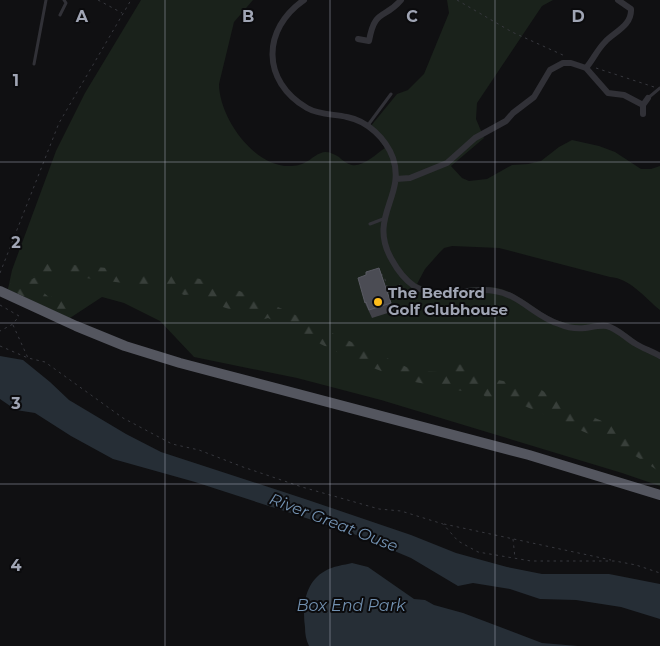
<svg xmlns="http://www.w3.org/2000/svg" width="660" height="646" font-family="Montserrat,sans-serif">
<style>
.green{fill:#1a221b}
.forest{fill:url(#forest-firs)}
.water{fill:#262e36}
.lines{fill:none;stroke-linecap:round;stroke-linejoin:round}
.path{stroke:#37383e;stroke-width:1;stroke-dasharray:2.5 4;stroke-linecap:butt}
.service{stroke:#313137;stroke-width:3}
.minor{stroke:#313137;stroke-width:6}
.trunk{stroke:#54565f;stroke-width:10}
.wall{fill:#414148}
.building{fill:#4b4c54;stroke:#595a63}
.grid{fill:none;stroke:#a0a5b4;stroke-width:1;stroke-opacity:0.55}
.poi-dot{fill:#ffbd1b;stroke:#0b0b0d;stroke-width:2}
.labels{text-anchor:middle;stroke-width:4;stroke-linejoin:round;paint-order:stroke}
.poi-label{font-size:15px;font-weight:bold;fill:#a0a5b4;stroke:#0b0b0d;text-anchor:start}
.water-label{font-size:16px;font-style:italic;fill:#7392b2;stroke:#0b0b0d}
.grid-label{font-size:16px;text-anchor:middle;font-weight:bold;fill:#a0a5b4;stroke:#0b0b0d;stroke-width:4;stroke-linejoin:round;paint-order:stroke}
</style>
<defs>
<pattern id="forest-firs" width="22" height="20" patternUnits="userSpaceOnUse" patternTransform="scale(1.25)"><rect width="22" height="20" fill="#1a221b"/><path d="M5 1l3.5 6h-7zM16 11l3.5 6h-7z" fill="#383f3a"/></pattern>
</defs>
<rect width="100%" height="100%" fill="#101012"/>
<!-- green -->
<path class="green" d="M141 0H253L234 22 219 84C219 117 254 168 291 166 308 166 314 153 325 152 330 152 334 154 339 157 342 160 347 164 352 165 363 167 376 154 385 148L370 127 397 94 408 90 424 74 449 13 447 0H553L542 6 477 103 476 119 484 138 451 166 462 178 469 181 487 179 512 165 528 164 541 161 559 147 572 140 599 146 615 152 641 169H651L660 166V310C645 298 630 278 610 277L499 248 452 246 444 248 440 252 425 269 417 284C445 297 469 283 497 288 518 292 535 310 554 319 572 328 592 320 610 325 622 328 630 337 639 343 646 347 653 350 660 353V486L622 473 381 400 297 378 194 357 160 321 124 303 102 297 70 318 8 289 12 270 56 151 85 93Z"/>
<!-- forest -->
<path class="forest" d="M42 262 50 265 63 264 118 269 122 273C146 273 171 273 195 278 234 285 273 306 310 321L312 324 413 370 439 372 450 363 471 366 478 372 476 376 537 387 564 405 621 429 646 450 660 456V472L637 457 605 441 513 401 489 400 479 391 472 393 415 382 392 375 357 362 268 318 261 320 238 309 232 310 211 303 195 294 184 295 165 286 153 287 56 274 50 277 44 293 50 298 58 290 65 292V304L73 310 70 318 8 289 12 281 32 279 36 277 29 275Z"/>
<!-- water -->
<path class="water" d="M0 356 23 360 50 382 69 400 126 434 161 452 308 500 411 535 456 553 507 567 542 574H609L660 584V619L621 607 576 600 540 599 510 589 473 583 458 586 411 558 349 532 195 482 113 459 71 436 35 413 16 410 0 399Z
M352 563 368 567 414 599 425 600 434 605 463 613 542 643 578 646H309C306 640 305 634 305 627 302 606 305 582 325 571 333 566 344 565 352 563Z"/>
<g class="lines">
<!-- path -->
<path class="path" d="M98 0 122 13
M457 0 512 32 565 56
M596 68 654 87
M0 273 59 123 131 0
M381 274 384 276 389 293
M389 291 397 288 400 284
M0 305 19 316 13 324 0 331
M13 325 28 358
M0 346 28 358 45 362 123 418 172 444 199 450 243 467 302 487 379 509 401 511 443 524 458 541 478 552 531 561H615L636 565 660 573
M444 524 611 560
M513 539 515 558"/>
<!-- service -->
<path class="service" d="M60 15 66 3 64 0
M34 64 46 0
M648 98 660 88
M368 125 391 94
M370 224 383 219"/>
<!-- minor -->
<path class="minor" d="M304 0C262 29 261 81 307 108 319 115 334 114 347 117 368 121 386 139 393 158 406 197 367 217 392 260 398 271 404 279 414 286 443 303 466 285 495 291 520 295 536 317 559 324 566 327 577 329 585 328 592 327 600 325 607 326 618 329 627 339 636 344 644 349 652 351 660 356
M358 39 369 41C375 8 384 20 401 0
M586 68C593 60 597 50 605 42 614 32 632 26 631 9L618 0
M643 114V105L648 98
M396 179 410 178 447 163 475 138 506 121 513 113 534 97 550 70 563 63H571L586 68 608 93 624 95 643 105"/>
<!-- trunk -->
<path class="trunk" d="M0 291 76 326 125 346 180 363 529 455 660 495"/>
</g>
<!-- wall -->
<path class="wall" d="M379 268 394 311 372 318 365 303 366 275Z"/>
<!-- building -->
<path class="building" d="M379 268 391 303 369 310 366 302 365 303 358 278 366 275V272Z"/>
<!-- grid -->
<path class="grid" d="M165 0V646M330 0V646M495 0V646M0 162H660M0 323H660M0 484H660"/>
<!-- markers -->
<circle class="poi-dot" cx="378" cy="302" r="5"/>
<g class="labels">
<!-- poi labels -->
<g class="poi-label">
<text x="388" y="298">The Bedford<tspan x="388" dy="17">Golf Clubhouse</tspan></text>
</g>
<!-- water labels -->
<g class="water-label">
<text transform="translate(334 522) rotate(21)" y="6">River Great Ouse</text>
<text x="351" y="611">Box End Park</text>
</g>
</g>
<g class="grid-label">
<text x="82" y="22">A</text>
<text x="248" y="22">B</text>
<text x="412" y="22">C</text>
<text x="578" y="22">D</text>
<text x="16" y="86">1</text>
<text x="16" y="248">2</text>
<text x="16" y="409">3</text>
<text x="16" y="571">4</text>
</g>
</svg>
